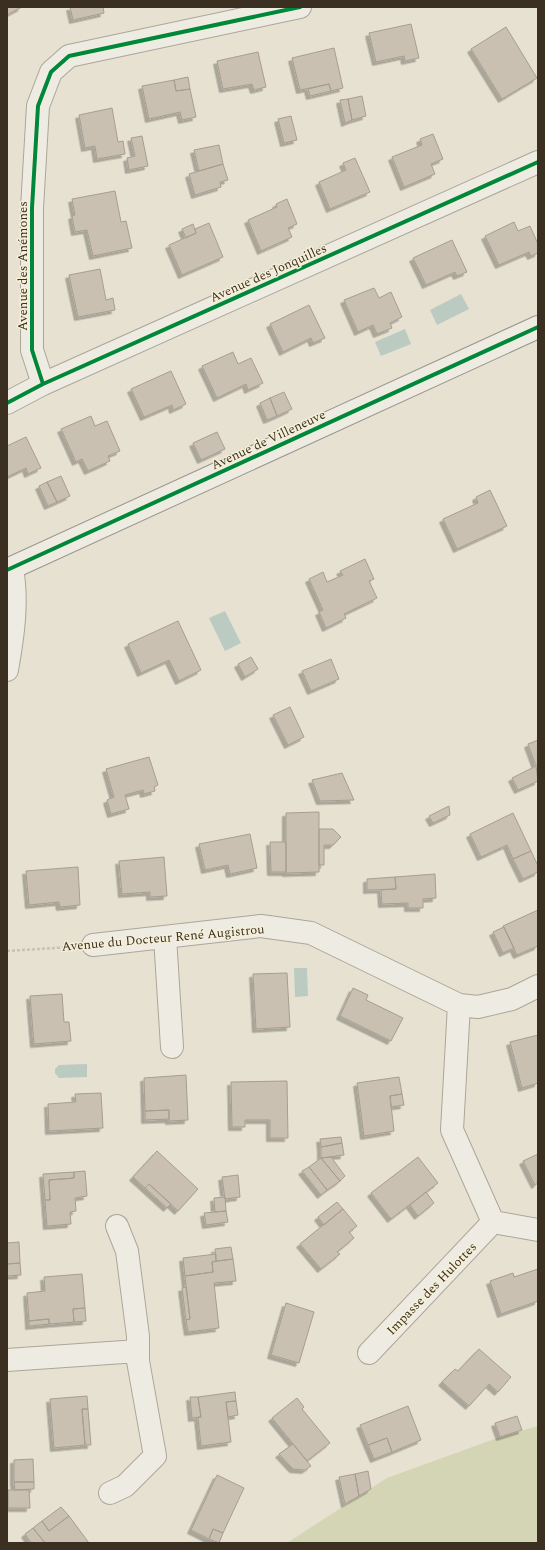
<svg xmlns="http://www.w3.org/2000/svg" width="545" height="1550" font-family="Spectral,serif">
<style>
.green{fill:#d3d5b4}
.water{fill:#bbcbc2}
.building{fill:#c9c0b2;stroke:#a79d90;filter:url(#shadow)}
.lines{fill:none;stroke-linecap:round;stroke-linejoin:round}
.minor-casing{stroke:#aca699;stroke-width:24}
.secondary-casing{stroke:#9b958a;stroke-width:24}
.path{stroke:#c7c2b9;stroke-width:2.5;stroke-dasharray:3 2;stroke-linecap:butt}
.minor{stroke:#eeebe2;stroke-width:22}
.secondary{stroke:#eeebe2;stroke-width:22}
.cycleway-casing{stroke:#f5efd8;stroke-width:6}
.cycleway{stroke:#00873e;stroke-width:4}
.labels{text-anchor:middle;stroke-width:3;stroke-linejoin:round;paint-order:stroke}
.street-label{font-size:13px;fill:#3b2f21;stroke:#f5efd8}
</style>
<defs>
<filter id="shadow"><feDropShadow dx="-3.5" dy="3.5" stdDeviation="0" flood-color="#0004"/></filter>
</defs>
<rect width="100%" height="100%" fill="#e6e1d1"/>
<!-- green -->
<path class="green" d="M538 1426V1543H287L387 1478 500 1437Z"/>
<!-- water -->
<path class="water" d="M461 294 469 309 437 325 430 310Z
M405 329 411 344 381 356 375 342Z
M225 611 241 643 225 651 209 618Z
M294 968H307L308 996 295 997Z
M87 1064V1077L59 1078 55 1073V1069L59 1065Z"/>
<!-- building -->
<path class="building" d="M7 7H22L7 15Z
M70 7H103L104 13 73 20Z
M411 24 419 58 405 61 404 56 376 62 369 33Z
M506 27 537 78 502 99 471 49Z
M334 48 343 88 331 91 329 84 300 90 292 58Z
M258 52 266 87 254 90 252 84 223 89 217 61Z
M188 77 190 89 176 91 174 80Z
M174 80 176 91 190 89 196 117 182 120 180 112 149 119 142 86Z
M329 84 331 91 310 96 308 89Z
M362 96 366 116 352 120 348 99Z
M348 99 352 120 345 123 340 100Z
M112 108 118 142 123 141 125 154 97 159 95 146 85 148 79 115Z
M291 116 297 140 284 143 278 119Z
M433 134 443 159 431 164 435 174 404 187 392 157 422 145 420 139Z
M142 136 148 166 129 170 127 158 135 156 131 138Z
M219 145 223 164 199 171 194 150Z
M355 158 370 192 330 209 319 182 346 170 343 163Z
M223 164 228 180 220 182 221 187 195 195 189 174Z
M115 191 121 222 126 221 132 248 93 256 87 230 75 232 72 216 75 215 72 199Z
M287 199 297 224 288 228 292 237 261 251 248 220 277 207 276 204Z
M514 222 518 231 530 226 538 244V253L531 256 529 252 499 265 485 236Z
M209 223 223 257 182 275 169 245 196 233 195 229Z
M193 224 196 233 186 238 182 229Z
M452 240 467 272 457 276 455 272 426 285 413 258Z
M100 269 106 300 113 298 115 310 78 317 69 275Z
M374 288 379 298 391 292 402 317 390 323 392 328 377 334 373 325 358 332 344 300Z
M309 305 325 338 313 343 311 338 283 352 270 324Z
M233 352 238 364 251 358 263 383 248 390 246 384 217 398 202 366Z
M171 371 186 404 173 410 172 405 144 417 131 389Z
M284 392 292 409 277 416 270 398Z
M270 398 277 416 267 420 260 403Z
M91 416 95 426 107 421 120 451 108 456 110 461 88 471 82 459 76 462 61 429Z
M217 432 225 449 201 460 193 443Z
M26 437 41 468 28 474 26 468 7 477V446Z
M61 476 70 496 57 502 47 482Z
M47 482 57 502 48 506 39 486Z
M490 490 507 526 457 549 443 519 478 503 476 497Z
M365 559 374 579 369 581 377 598 344 614 346 618 326 628 319 612 323 610 309 579 323 572 327 582 343 575 340 571Z
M178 621 201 670 179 681 169 660 141 673 128 644Z
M251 657 258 669 245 677 238 664Z
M331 659 339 679 311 691 302 671Z
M290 707 304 737 288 745 273 715Z
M538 740V765L536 766 528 744Z
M149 757 158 785 154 787 155 791 144 794 143 790 125 795 129 809 111 814 107 800 114 797 106 769Z
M536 766 538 781 518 790 512 778Z
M342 773 354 800 320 801 312 780Z
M449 806 450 815 433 823 429 816Z
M319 812V872L286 873V813Z
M513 813 531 851 513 859 507 845 481 857 470 834Z
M319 829H333L341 837 333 845H324V865H319Z
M250 834 257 868 230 874 228 865 205 870 199 844Z
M270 842H286V872H271Z
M531 851 538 866V872L523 879 513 859Z
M164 857 167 896 150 897V892L122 894 119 861Z
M78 867 80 905 60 907 59 902 29 905 26 871Z
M435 874 436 898 423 899V908H408V903L382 904 381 890 396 889 395 877Z
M395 877 396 889 367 890V879Z
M538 910V946L517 955 503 926Z
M504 927 514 948 503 953 493 932Z
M287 973 290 1027 256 1029 253 974Z
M353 988 368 995 366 1000 403 1018 391 1041 340 1016Z
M62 994 64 1022H69L71 1041 34 1044 30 996Z
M538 1035V1083L522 1088 510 1042Z
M186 1075 188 1120 169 1121V1110L145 1111 144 1078Z
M399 1077 402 1094 390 1096 394 1131 364 1136 357 1083Z
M287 1081 288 1138H270V1120H245V1127H232L231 1082Z
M101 1093 103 1128 49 1131 48 1104 76 1102 75 1094Z
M402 1094 404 1105 391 1107 390 1096Z
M169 1110V1119L145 1120V1111Z
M341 1137 342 1143 321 1147 320 1139Z
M342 1143 344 1155 321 1158V1147Z
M157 1151 198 1189 178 1211 149 1184 145 1188 133 1177Z
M538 1154V1183L535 1185 523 1161Z
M331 1157 345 1176 340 1181 321 1158Z
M418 1157 438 1183 391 1219 371 1193Z
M321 1158 340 1181 327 1190 309 1167Z
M309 1167 327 1190 321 1195 302 1171Z
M85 1171 87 1196 75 1198 76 1211 70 1212 71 1224 47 1226 45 1200H50L49 1180 74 1178V1172Z
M74 1172V1178L49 1180 50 1200H45L43 1174Z
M238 1175 240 1197 225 1199 222 1177Z
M149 1184 171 1204 167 1208 145 1188Z
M426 1192 434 1203 418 1216 410 1205Z
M225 1197 226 1211 215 1212 214 1198Z
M337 1202 343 1209 324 1225 318 1217Z
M343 1209 357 1226 349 1232 354 1238 337 1252 340 1254 321 1269 300 1244Z
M226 1211 228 1222 206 1225 204 1213Z
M19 1242 20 1263 7 1264V1243Z
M231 1247 233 1259 216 1261 215 1249Z
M216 1254V1261L212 1262 213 1272 185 1276 183 1258Z
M233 1259 236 1281 214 1283 219 1328 188 1332 186 1320 190 1319 185 1276 213 1272 212 1262Z
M20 1263 21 1275 7 1276V1264Z
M538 1269V1301L501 1314 490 1281 513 1273 514 1277Z
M82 1274 85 1308 73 1309 74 1322 49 1324V1319L29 1321 27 1293 45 1291 44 1277Z
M186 1287 190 1319 186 1320 182 1288Z
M286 1303 314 1312 299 1363 271 1355Z
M85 1308 86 1321 74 1322 73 1309Z
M49 1319V1324L29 1326V1321Z
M479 1349 511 1377 498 1392 489 1384 469 1406 442 1382 455 1369 458 1371Z
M235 1392 236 1401 226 1402 231 1442 201 1446 198 1417H201L198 1397Z
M87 1396 88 1409H82L85 1445 54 1448 50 1399Z
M190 1397H198L201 1417 192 1418Z
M297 1398 304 1407 302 1409 330 1443 307 1461 272 1418Z
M236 1401 238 1415 228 1417 226 1402Z
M408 1406 421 1440 392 1452 387 1438 368 1445 360 1425Z
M82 1409H88L91 1445H85Z
M517 1416 522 1430 500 1437 495 1423Z
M387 1438 392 1452 374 1459 368 1445Z
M293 1444 311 1466 305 1470 293 1469 279 1454Z
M33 1459 34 1482H14V1460Z
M368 1471 371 1489 359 1496 355 1474Z
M355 1474 359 1496 345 1504 339 1477Z
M217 1475 244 1488 223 1533 213 1529 209 1539 191 1530Z
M14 1482H34V1489L15 1490Z
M8 1490H29L30 1508H8Z
M61 1507 69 1516 49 1531 42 1521Z
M69 1516 89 1543H45L33 1528 42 1521 49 1531Z
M33 1528 45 1543H31L25 1534Z
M213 1529 223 1533 219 1543 209 1539Z"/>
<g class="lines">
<defs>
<path id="minor" d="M43 384 32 350V208L38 106 51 72 69 56 300 7
M7 403 43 384 538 162
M7 670C13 636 18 602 12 568
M165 937 172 1047
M93 945 261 926 311 933 459 1005 478 1007 512 999 538 986
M459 1005 452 1130 493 1222 538 1230
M369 1353 493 1222
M7 1360 138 1351V1336L127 1251 117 1226
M110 1493 125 1486 155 1456 138 1361V1351"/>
<path id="secondary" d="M7 570 538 327"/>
</defs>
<!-- minor casing -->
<use href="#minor" class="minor-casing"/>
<!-- secondary casing -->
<use href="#secondary" class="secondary-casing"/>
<!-- path -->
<path class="path" d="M7 951 70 947"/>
<!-- minor -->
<use href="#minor" class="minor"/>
<!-- secondary -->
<use href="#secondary" class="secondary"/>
<defs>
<path id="cycleway" d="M43 384 32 350V208L38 106 51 72 69 56 300 7
M7 403 43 384 538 162
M7 570 538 327"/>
</defs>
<!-- cycleway casing -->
<use href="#cycleway" class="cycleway-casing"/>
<!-- cycleway -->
<use href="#cycleway" class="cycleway"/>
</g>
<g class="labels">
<!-- street labels -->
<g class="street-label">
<text transform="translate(22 266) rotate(-90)" y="5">Avenue des Anémones</text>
<text transform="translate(268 272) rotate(-24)" y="5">Avenue des Jonquilles</text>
<text transform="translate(268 439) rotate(-25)" y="5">Avenue de Villeneuve</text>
<text transform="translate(163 937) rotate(-5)" y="5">Avenue du Docteur René Augistrou</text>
<text transform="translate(431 1288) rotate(-46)" y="5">Impasse des Hulottes</text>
</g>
</g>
<!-- border -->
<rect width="545" height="1550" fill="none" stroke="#3b2f21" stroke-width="16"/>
</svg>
